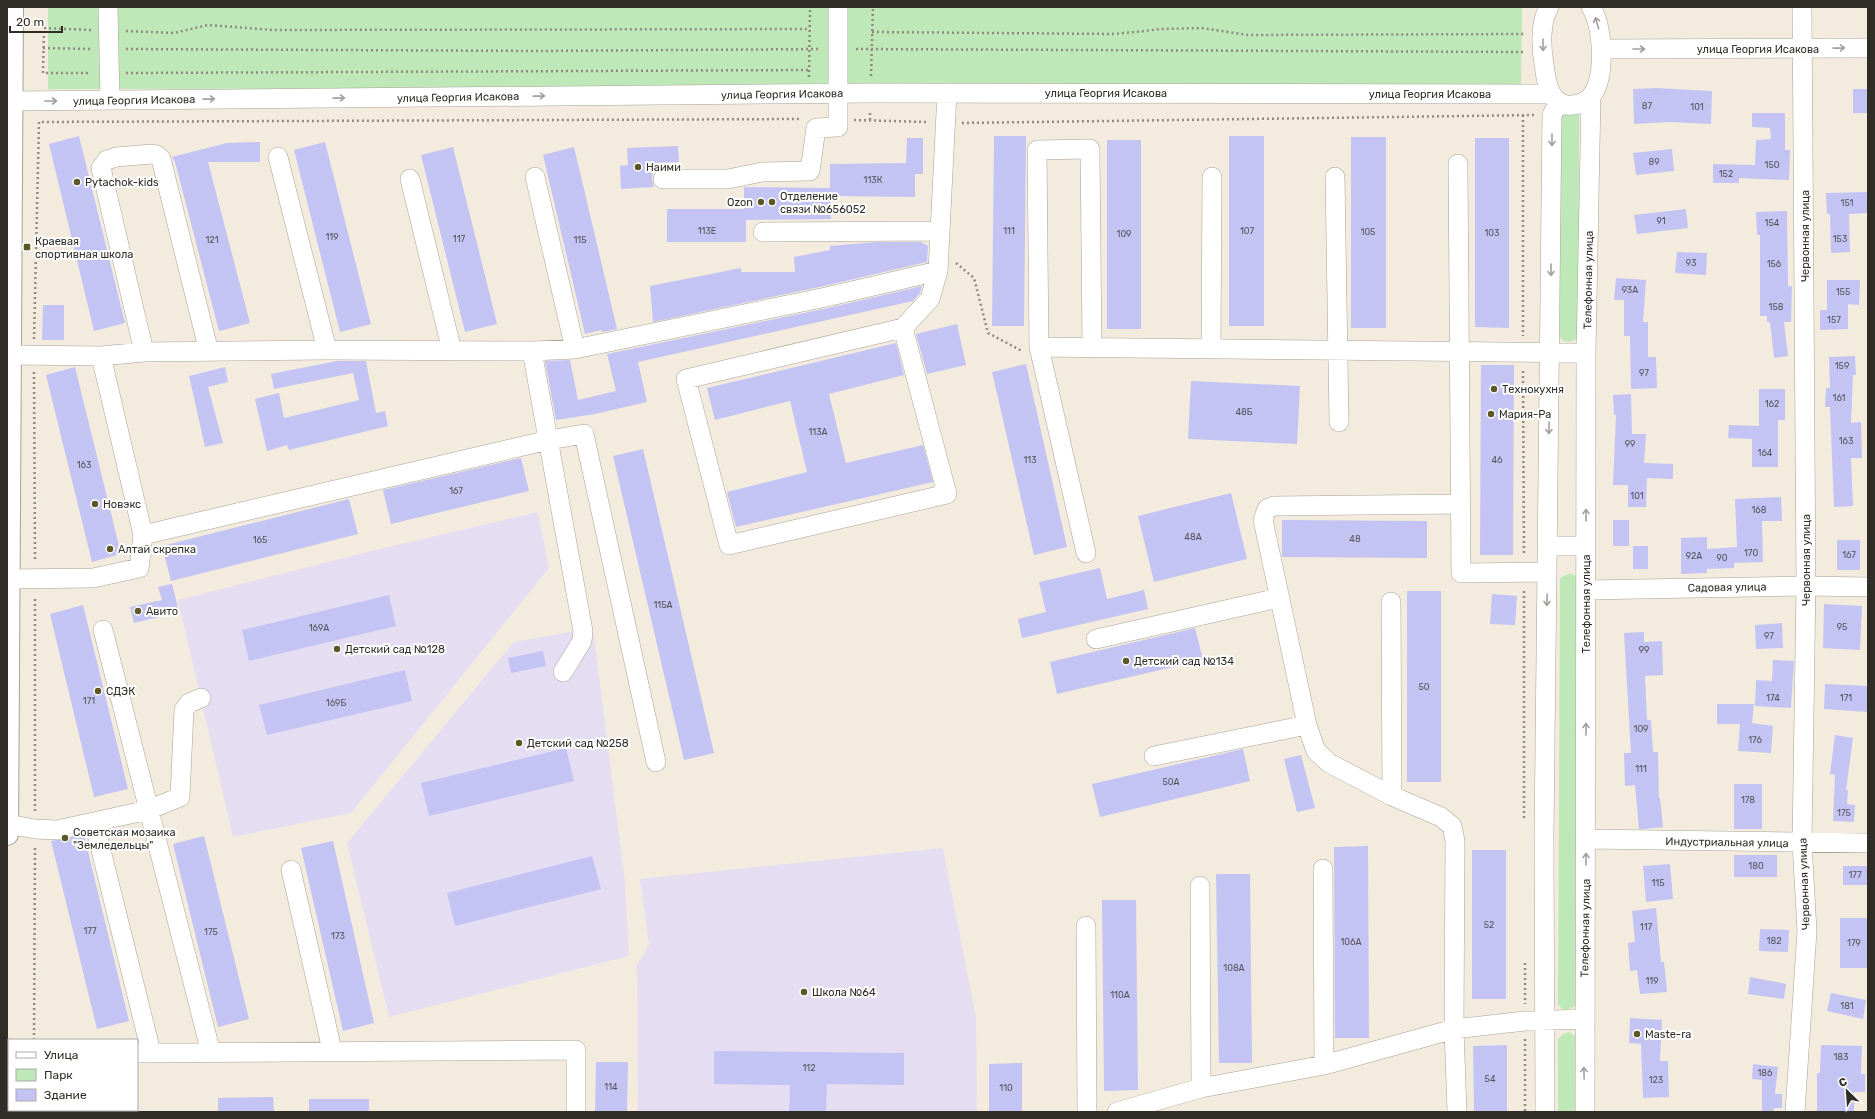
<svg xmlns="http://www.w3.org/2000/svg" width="1875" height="1119" font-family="Rubik,sans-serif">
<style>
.education{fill:#e5def3}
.green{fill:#bee8b8}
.building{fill:#c4c4f4}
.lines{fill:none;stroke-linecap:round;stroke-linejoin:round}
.minor-casing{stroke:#a9a295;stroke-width:20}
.major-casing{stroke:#a9a295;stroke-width:24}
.path{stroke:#908a80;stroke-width:2.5;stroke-dasharray:2 3;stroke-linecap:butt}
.minor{stroke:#fff;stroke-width:19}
.major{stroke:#fff;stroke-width:22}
.oneway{stroke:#a2a09e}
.poi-dot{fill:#5d5723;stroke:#fff;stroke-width:1.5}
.labels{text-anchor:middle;stroke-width:4;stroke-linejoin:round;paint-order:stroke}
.number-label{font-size:9px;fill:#55535a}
.street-label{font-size:11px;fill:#302d27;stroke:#fff}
.poi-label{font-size:11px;fill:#302d27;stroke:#fff;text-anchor:start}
</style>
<rect width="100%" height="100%" fill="#f3ebdd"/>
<!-- education -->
<path class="education" d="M538 512 549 568 351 813 233 837 178 600 380 549Z
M593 628 625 883 629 956 389 1017 347 843 514 642Z
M943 848 976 1018 977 1112H638L637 965 649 945 640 879Z"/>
<!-- green -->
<path class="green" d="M48 7 1522 8 1521 88 48 89Z
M1576 110 1579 114V336C1573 343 1566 344 1560 338L1559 228 1561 114Z
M1570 573 1578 577 1577 1005 1567 1010 1562 1009 1558 1004 1560 578Z
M1569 1032 1577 1038V1112H1558V1039L1563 1034Z"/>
<!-- building -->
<path class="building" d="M1657 88 1712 91 1711 124 1669 122 1634 124 1633 89Z
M1853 89H1868V113H1853Z
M1752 113H1785V150H1790L1789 180 1739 178V183H1713V164L1755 165 1756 140 1771 139 1770 128 1752 127Z
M79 136 125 323 94 331 49 144Z
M994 136H1026L1024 326H992Z
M1229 136H1264V326H1229Z
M1351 137H1386V328H1351Z
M907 138H923V174H915V197L831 196V219L746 220V242H667V209H744V187L830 188V164L906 163Z
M1475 138H1509V328L1475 327Z
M1107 140H1141V329H1107Z
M260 142V162H208L250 323 219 331 175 162 172 157 227 143Z
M325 142 371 324 340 332 294 150Z
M678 146 679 162 653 163 652 179 654 187 621 189 620 166 628 165 627 148Z
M453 147 497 324 465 332 421 155Z
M574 147 617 329 602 332 601 330 585 334 543 155Z
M1672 149 1674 171 1636 175 1633 153Z
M1868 192V213L1849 214 1850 252 1831 253 1830 214H1827L1826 193Z
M1686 209 1688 228 1637 234 1634 215Z
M1787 211 1788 286H1792L1791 322H1784L1788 356 1774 358 1770 322H1767V316H1760V235H1757L1756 212Z
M877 242H921L928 246 927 262 824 286 653 322 650 286 741 268V272H795L794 257 830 250V246Z
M1677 252 1707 253 1706 275 1675 273Z
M1616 278 1646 280 1643 322H1648V357H1656L1657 388 1631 389 1630 336H1624V300H1614Z
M1827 280H1860L1859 305 1848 304V329L1820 330V310H1827Z
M922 286 920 293 913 301 638 362 647 402 595 414 556 420 545 361 570 360 578 400 616 391 607 354 828 308Z
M43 305H64V340H42Z
M957 324 966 365 927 374 916 334Z
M896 343 904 375 829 394 846 463 923 445 933 482 736 527 727 492 807 472 790 401 715 420 707 388Z
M1855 356 1856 375H1853L1851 423 1861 422 1862 458H1851L1853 506 1834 507 1830 407H1825L1826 388H1830L1829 357Z
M337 361H366L376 413 385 411 388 426 289 450 287 445 267 451 255 399 279 393 284 418 359 400 353 373 274 389 271 374Z
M1026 364 1067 547 1034 555 992 372Z
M1481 365H1514L1513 555H1480Z
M75 367 121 554 92 562 46 375Z
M225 367 228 382 208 387 223 443 205 447 189 376Z
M1191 381 1300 386 1297 444 1188 439Z
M1759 389H1785V420H1778V467H1752V439L1728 438 1729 425 1759 426Z
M1631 394 1632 434H1646L1644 463 1673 464V479L1647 478 1646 507H1628V485H1613L1616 415H1614L1613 395Z
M643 449 714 753 684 760 613 456Z
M521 458 529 491 391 524 383 490Z
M1231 493 1247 559 1154 582 1138 516Z
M1781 497 1782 521H1762L1763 562 1734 563V568L1707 569V573L1681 574V538L1707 537V549L1737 547 1735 499Z
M349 499 358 534 171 581 162 546Z
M1282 520 1427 521V558L1282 557Z
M1613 520H1629V546H1613Z
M1837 540H1860V570H1837Z
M1633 546H1648V569H1633Z
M1100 568 1107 599 1144 590 1148 609 1022 638 1018 619 1046 612 1039 582Z
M172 584 179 612 134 623 130 607 162 600 158 587Z
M1407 591H1441V782H1407Z
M1492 594 1517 596 1515 625 1490 624Z
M389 595 396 626 249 661 242 630Z
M1824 604 1862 606 1860 650 1823 648Z
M83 605 128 789 94 797 50 614Z
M1782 623 1783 648 1756 649 1755 625Z
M1195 628 1203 660 1057 694 1050 662Z
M1644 632V642L1662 641 1663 675 1645 676 1647 720H1651L1653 752H1658L1659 798H1660L1663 827 1645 829H1639L1635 785 1625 786 1624 753H1631L1624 633Z
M543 651 546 666 511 673 508 658Z
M1773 660 1794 661 1791 708 1755 706 1756 680 1772 681Z
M405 670 412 701 267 735 259 705Z
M1825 684 1868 686V712L1824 709Z
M1717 704H1754L1752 723 1773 726 1771 753 1738 751 1740 724H1717Z
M1835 735 1853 738 1846 790H1848L1847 804 1855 805 1854 822 1833 821 1835 775 1830 774Z
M566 748 574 781 429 816 421 783Z
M1243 749 1250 781 1100 817 1092 784Z
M1301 755 1315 808 1297 812 1284 759Z
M1734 784H1762V829H1734Z
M84 835 129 1021 97 1029 51 841Z
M204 836 249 1019 218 1027 173 844Z
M333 841 374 1023 343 1031 301 848Z
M1368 846 1369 1038H1335L1334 847Z
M1472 850H1506V999H1472Z
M1734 855H1777V877H1734Z
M592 856 601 889 455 926 447 893Z
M1670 864 1673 899 1646 902 1643 866Z
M1843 866H1868V885H1843Z
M1216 874H1250L1252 1063H1219Z
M1102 900H1136L1138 1090 1104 1091Z
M1656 908 1661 962H1664L1667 992 1640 994 1637 970 1630 971 1628 943 1635 942 1632 911Z
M1840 918H1868V968H1840Z
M1760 929 1789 930 1788 952 1759 951Z
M1750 977 1786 984 1784 999 1748 994Z
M1831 993 1866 1000 1863 1019 1827 1011Z
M1630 1018 1662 1020 1660 1061H1668L1669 1097 1643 1098 1641 1044 1629 1043Z
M1507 1045V1112H1474L1473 1046Z
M1821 1045 1862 1046 1861 1074H1865V1092H1854V1112H1817V1073H1820Z
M714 1051 904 1053V1085L827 1084 826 1112H789L790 1085 714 1084Z
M596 1062H628L627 1112H595Z
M1022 1063V1112H989V1064Z
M1753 1064 1778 1067 1775 1094H1782V1108H1774L1773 1112H1762V1080L1752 1079Z
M273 1097 274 1112H218V1098Z
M309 1099H369V1112H309Z"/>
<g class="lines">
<defs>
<path id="minor" d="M108 7 110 100
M1549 7C1540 22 1541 47 1544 64 1546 82 1550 108 1573 105 1580 104 1588 101 1592 95 1606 76 1603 27 1591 7
M1601 49 1868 48
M12 101 871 93 1551 94
M278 157 327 350
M1458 164 1461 573 1547 572
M535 177 575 349
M1335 177 1339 422
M410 179 452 351
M663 179H728L762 172 810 171 816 128 838 127V7
M763 232 939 231
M903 328 686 379 729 545 947 494 903 328 930 299 938 271 947 93
M1039 347 1586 353
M1211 349 1212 177
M532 351 583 631 582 641 563 672
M144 352 101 168 107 160 116 157 152 154 157 155 161 159 209 352
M10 355 101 356 144 352 327 350 532 351 575 349 826 297 938 271
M101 356 143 535
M1548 546H1586
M1086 553 1039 347 1037 150 1090 149 1092 347
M8 579 93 578 139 568 143 535 549 440 584 434 656 762
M1586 590 1806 586 1868 587
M1391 602 1392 796
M103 630 211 1053
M1096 639 1279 598
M1154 756 1307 725
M7 824 35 829 57 830 94 822
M1586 839 1868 843
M1323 869 1324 1065
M291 870 332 1050
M1200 886 1201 1088
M1086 926 1087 1112
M151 1052 94 822 148 810 180 797 184 710 189 703 201 698
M137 1053 576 1050V1112
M7 1054H9
M108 1110 109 1112
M1117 1112 1201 1088 1324 1065 1454 1029 1455 841 1452 826 1441 817 1392 796 1329 763 1316 751 1307 725 1263 520 1267 509 1274 506 1461 504
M1457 1112 1454 1029 1525 1021 1584 1019
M1545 1112 1544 836 1552 115 1558 103
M1585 1112 1586 353 1591 96
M1795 1112 1807 931 1802 843 1806 586 1802 7"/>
<path id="major" d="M7 834 12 7"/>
</defs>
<!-- minor casing -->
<use href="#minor" class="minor-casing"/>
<!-- major casing -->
<use href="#major" class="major-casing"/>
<!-- path -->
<path class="path" d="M91 30 44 28 43 73H91
M126 31 174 33 208 25 273 30 810 29
M872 32 1115 34 1162 29 1202 28 1248 35 1525 34
M43 48 91 49
M126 49 540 51 821 49
M856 49 1525 52
M126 73 810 70
M871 76 873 7
M809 77 810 7
M1523 115V336
M854 120 927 122
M870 120V111
M962 123 1535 115
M956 263 974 278 988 333 1022 351
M34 339 39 122 801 119
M1523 371 1524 556
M34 372 35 561
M1524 591V820
M35 811V596
M1525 963V1004
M1525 1039V1112
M34 1040 35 846
M34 1110V1112"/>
<!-- minor -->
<use href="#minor" class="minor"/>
<!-- major -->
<use href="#major" class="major"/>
</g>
<!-- one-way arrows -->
<defs><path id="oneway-shaft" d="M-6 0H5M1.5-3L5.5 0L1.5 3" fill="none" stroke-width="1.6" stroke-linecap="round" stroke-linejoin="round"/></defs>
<g class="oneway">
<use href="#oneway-shaft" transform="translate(1597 23) rotate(-106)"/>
<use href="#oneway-shaft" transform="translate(1543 45) rotate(90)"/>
<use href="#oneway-shaft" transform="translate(1839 48) rotate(-1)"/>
<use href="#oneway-shaft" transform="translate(1639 49)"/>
<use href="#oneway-shaft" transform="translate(539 96) rotate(-1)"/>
<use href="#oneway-shaft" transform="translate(339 98) rotate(-1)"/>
<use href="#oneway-shaft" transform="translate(209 99) rotate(-1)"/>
<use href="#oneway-shaft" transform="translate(51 101)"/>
<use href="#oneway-shaft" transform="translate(1552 140) rotate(90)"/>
<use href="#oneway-shaft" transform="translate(1551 270) rotate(90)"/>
<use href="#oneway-shaft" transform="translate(1549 428) rotate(91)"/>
<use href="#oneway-shaft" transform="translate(1586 515) rotate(-90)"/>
<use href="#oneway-shaft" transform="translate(1547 600) rotate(91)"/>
<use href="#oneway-shaft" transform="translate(1586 729) rotate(-90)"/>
<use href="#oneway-shaft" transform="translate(1586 859) rotate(-89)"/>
<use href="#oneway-shaft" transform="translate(1584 1073) rotate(-91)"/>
</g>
<!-- markers -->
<g class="poi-dot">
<circle cx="638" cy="167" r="4"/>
<circle cx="77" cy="182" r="4"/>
<circle cx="761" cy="202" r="4"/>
<circle cx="772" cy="202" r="4"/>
<rect x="23" y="243" width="8" height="8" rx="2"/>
<circle cx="1494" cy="389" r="4"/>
<circle cx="1491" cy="414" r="4"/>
<circle cx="95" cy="504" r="4"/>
<circle cx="110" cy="549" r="4"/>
<circle cx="138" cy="611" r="4"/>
<circle cx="337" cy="649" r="4"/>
<circle cx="1126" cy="661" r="4"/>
<circle cx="98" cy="691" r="4"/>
<circle cx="519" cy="743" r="4"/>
<circle cx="65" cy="838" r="4"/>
<circle cx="804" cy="992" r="4"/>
<circle cx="1637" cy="1034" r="4"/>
</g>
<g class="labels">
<!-- number labels -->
<g class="number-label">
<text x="1647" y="109">87</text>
<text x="1697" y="110">101</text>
<text x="1654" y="165">89</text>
<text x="1772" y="168">150</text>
<text x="1726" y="177">152</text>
<text x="873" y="183">113К</text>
<text x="1847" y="206">151</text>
<text x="1661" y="224">91</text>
<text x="1772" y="226">154</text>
<text x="707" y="234">113Е</text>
<text x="1009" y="234">111</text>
<text x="1247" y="234">107</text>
<text x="1368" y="235">105</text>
<text x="1492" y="236">103</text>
<text x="1124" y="237">109</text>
<text x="332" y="240">119</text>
<text x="459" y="242">117</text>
<text x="1840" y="242">153</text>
<text x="212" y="243">121</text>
<text x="580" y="243">115</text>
<text x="1691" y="266">93</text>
<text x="1774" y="267">156</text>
<text x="1630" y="293">93А</text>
<text x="1843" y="295">155</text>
<text x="1776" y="310">158</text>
<text x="1834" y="323">157</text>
<text x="1842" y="369">159</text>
<text x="1644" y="376">97</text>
<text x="1839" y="401">161</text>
<text x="1772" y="407">162</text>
<text x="1244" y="415">48Б</text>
<text x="818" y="435">113А</text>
<text x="1846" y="444">163</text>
<text x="1630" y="447">99</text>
<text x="1765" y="456">164</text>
<text x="1030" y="463">113</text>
<text x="1497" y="463">46</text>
<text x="84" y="468">163</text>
<text x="456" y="494">167</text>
<text x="1637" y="499">101</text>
<text x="1759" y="513">168</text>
<text x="1193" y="540">48А</text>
<text x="1355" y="542">48</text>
<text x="260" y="543">165</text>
<text x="1751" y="556">170</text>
<text x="1849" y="558">167</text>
<text x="1694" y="559">92А</text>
<text x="1722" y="561">90</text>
<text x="663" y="608">115А</text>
<text x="1842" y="630">95</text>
<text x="319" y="631">169А</text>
<text x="1769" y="639">97</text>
<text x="1644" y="653">99</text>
<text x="1424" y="690">50</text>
<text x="1773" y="701">174</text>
<text x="1846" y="701">171</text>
<text x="89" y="704">171</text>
<text x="336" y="706">169Б</text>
<text x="1641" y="732">109</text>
<text x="1755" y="743">176</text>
<text x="1641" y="772">111</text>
<text x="1171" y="785">50А</text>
<text x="1748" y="803">178</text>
<text x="1844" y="816">175</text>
<text x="1756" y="869">180</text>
<text x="1855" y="878">177</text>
<text x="1658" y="886">115</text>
<text x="1489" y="928">52</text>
<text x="1646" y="930">117</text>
<text x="90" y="934">177</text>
<text x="211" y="935">175</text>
<text x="338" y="939">173</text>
<text x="1774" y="944">182</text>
<text x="1351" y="945">106А</text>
<text x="1854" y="946">179</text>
<text x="1234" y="971">108А</text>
<text x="1652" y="984">119</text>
<text x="1120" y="998">110А</text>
<text x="1847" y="1009">181</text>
<text x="1841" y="1060">183</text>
<text x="809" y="1071">112</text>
<text x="1765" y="1076">186</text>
<text x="1490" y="1082">54</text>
<text x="1656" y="1083">123</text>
<text x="611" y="1090">114</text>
<text x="1006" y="1091">110</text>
</g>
<!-- street labels -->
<g class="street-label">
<text x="1758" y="53">улица Георгия Исакова</text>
<text x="1106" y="97">улица Георгия Исакова</text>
<text transform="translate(782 94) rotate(-1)" y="4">улица Георгия Исакова</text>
<text x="1430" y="98">улица Георгия Исакова</text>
<text transform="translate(458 97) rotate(-1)" y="4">улица Георгия Исакова</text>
<text transform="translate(134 100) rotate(-1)" y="4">улица Георгия Исакова</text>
<text transform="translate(1805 236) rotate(-90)" y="4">Червонная улица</text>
<text transform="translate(1588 280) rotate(-89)" y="4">Телефонная улица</text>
<text transform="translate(1806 560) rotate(-90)" y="4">Червонная улица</text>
<text transform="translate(1727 587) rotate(-1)" y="4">Садовая улица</text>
<text transform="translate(1586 604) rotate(-90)" y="4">Телефонная улица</text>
<text transform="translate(1727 842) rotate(1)" y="4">Индустриальная улица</text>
<text transform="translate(1804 884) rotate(-92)" y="4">Червонная улица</text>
<text transform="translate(1585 928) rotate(-89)" y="4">Телефонная улица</text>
</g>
<!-- poi labels -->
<g class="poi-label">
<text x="646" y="171">Наими</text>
<text x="85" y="186">Pytachok-kids</text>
<text x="780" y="200">Отделение<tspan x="780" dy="13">связи №656052</tspan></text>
<text x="753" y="206" text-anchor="end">Ozon</text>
<text x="35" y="245">Краевая<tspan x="35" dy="13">спортивная школа</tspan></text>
<text x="1502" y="393">Технокухня</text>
<text x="1499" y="418">Мария-Ра</text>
<text x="103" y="508">Новэкс</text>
<text x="118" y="553">Алтай скрепка</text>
<text x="146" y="615">Авито</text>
<text x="345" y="653">Детский сад №128</text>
<text x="1134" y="665">Детский сад №134</text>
<text x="106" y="695">СДЭК</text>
<text x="527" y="747">Детский сад №258</text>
<text x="73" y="836">Советская мозаика<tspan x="73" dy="13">"Земледельцы"</tspan></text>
<text x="812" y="996">Школа №64</text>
<text x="1645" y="1038">Maste-ra</text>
</g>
</g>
<!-- border -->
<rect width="1875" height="1119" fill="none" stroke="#302d27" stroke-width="16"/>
<!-- legend -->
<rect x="8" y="1039" width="130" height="72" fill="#ffffff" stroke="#acaba9"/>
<rect x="16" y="1052" width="20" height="6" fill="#ffffff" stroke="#acaba9"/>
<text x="44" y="1059" font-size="12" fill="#302d27">Улица</text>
<rect x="16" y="1069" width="20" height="12" fill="#bee8b8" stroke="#acaba9"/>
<text x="44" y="1079" font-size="12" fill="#302d27">Парк</text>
<rect x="16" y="1089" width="20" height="12" fill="#c4c4f4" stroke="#acaba9"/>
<text x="44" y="1099" font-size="12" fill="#302d27">Здание</text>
<!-- north arrow -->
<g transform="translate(1847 1091) rotate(335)" stroke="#ffffff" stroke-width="3" paint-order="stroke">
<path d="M0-3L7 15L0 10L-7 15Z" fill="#302d27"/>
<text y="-6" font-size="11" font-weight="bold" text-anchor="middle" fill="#302d27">С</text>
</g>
<!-- scale -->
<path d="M10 26v6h52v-6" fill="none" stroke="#302d27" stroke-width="2"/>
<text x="16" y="26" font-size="12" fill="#302d27" stroke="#ffffff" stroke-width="3" paint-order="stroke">20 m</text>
</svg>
